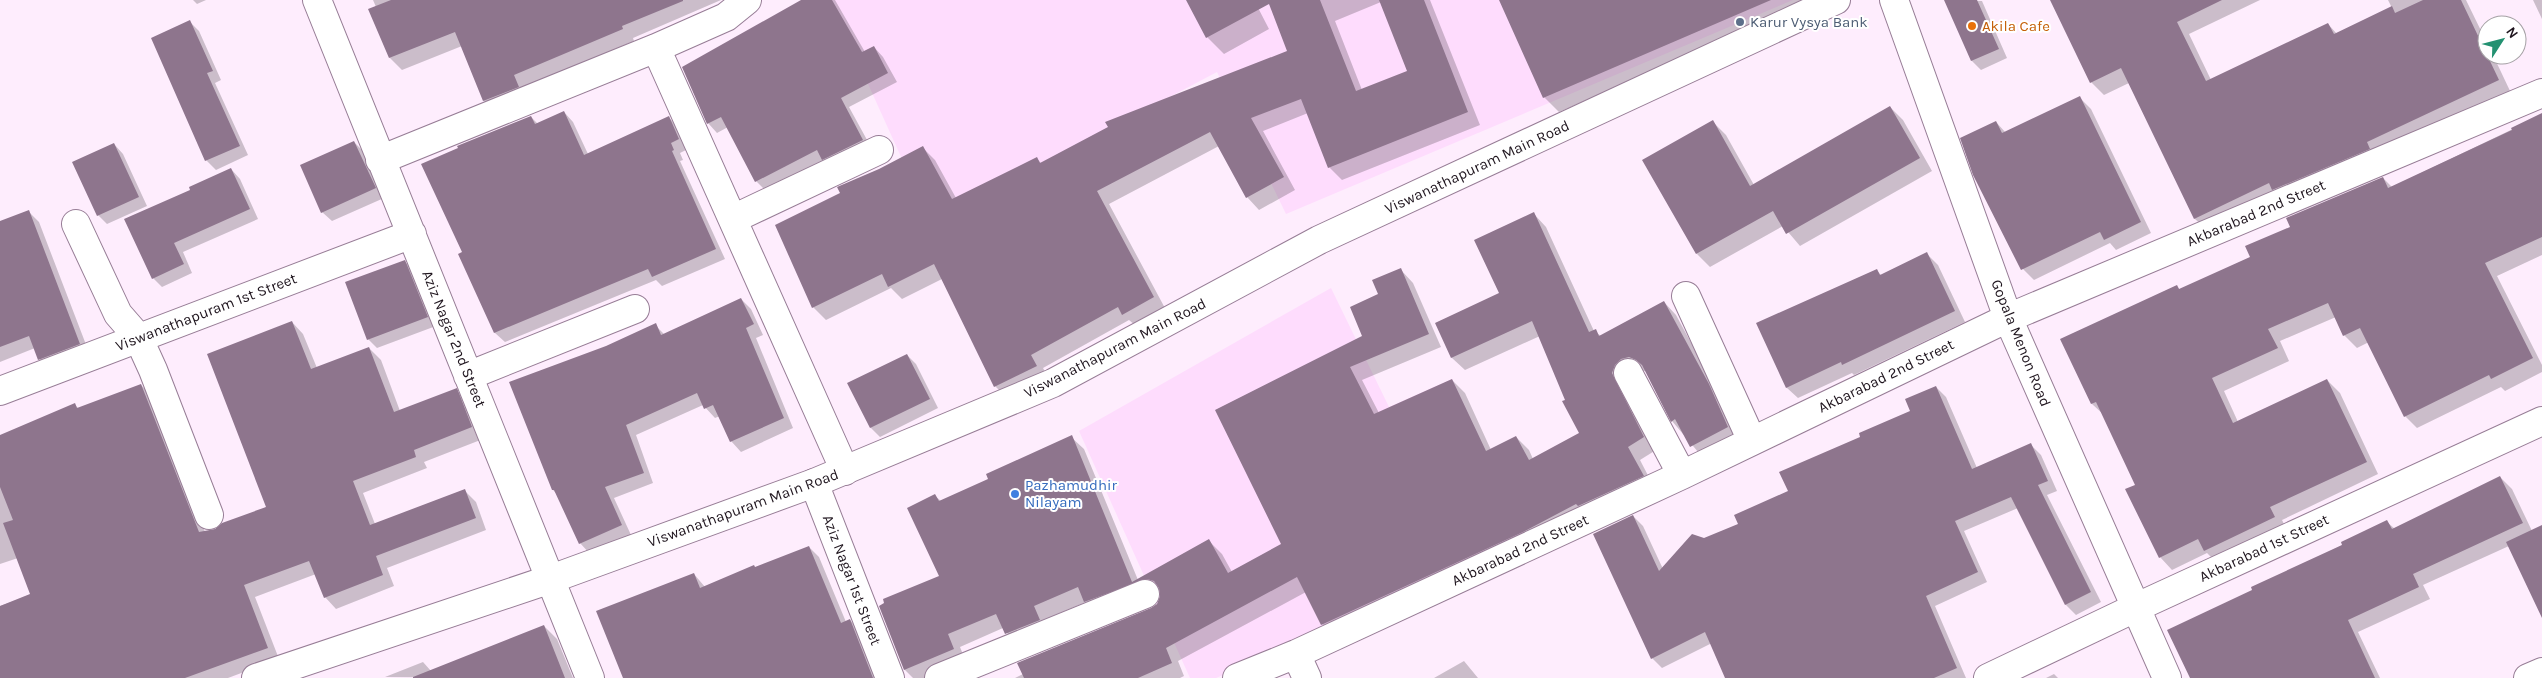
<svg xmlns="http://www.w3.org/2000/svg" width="2542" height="678" font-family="Karla,sans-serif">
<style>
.built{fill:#fedcfd}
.shadow{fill:#0003;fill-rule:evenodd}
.building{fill:#8e758d}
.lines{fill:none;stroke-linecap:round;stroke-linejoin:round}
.minor-casing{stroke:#977d96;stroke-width:30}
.major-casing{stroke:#977d96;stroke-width:30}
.minor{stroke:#fff;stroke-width:28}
.major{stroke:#fff;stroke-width:28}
.service-dot{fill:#5c6f8a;stroke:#fff;stroke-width:2}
.food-dot{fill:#e8710a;stroke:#fff;stroke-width:2}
.shop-dot{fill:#3f7fe0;stroke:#fff;stroke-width:2}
.labels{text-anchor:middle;stroke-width:4;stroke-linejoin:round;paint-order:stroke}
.service-label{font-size:15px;fill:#4e5e75;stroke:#fff;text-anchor:start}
.food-label{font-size:15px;fill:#c56008;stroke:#fff;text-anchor:start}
.street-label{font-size:15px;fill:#1f151e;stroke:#fff}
.shop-label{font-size:15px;fill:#366cbe;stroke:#fff;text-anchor:start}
</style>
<rect width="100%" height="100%" fill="#feedfd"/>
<!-- built -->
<path class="built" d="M830 0H1793L1286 214 1217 72 931 223Z
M1331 288 1389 407 1452 379 1528 543 1216 678H1190L1079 431Z"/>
<!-- shadow -->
<path class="shadow" d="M193 0H206L197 4Z
M373 0H721L633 38 634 41 525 87 496 113 484 101 462 46 402 70 390 58 370 10 376 7Z
M803 0H835L865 52 874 47 883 57 897 82 849 107 872 149 832 168 825 160 765 190 756 181 728 127 717 133 708 123 683 68Z
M1187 0H1254L1269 29 1224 54 1207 37Z
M1268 0H1430L1480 125 1342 180 1329 167 1308 113 1263 131 1295 190 1259 210 1247 197 1219 146 1109 204 1166 310 1136 326 1129 320 1043 368 1049 379 1008 399 995 386 942 279 902 299 891 288 826 320 813 307 777 225 841 194 922 147 935 160 956 198 1037 159 1042 164 1289 52ZM1381 2 1408 72 1362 90 1335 21Z
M1501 0H1816V1L1559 112 1544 97Z
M1953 0 1982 1 2007 58 1981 70 1972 61Z
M2051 0H2260L2189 34 2211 80 2328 24 2337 34 2392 8 2388 0H2466L2487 43V55H2493L2511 93 2208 231 2195 219 2129 83 2104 95 2091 82Z
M2533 0H2542V19Z
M190 22 199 31 221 80 215 83 248 155 216 170 206 160 153 38Z
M2080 98 2091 109 2151 233 2116 250 2110 243 2034 280 2023 269 1996 122 2006 133Z
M1890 107 1903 120 1932 171 1800 246 1783 226 1710 267 1697 254 1713 122 1726 135 1754 185Z
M564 112 573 122 588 154 669 118 679 127 688 149 680 153 683 160 680 161 725 259 662 286 656 280 505 342 495 333 463 253 531 117 538 124Z
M2542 115V255L2497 276 2542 365V372L2505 391 2501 387 2417 428 2405 416 2369 342 2357 348 2344 335 2336 317 2280 341 2289 361 2224 391 2238 422 2327 380 2340 393 2378 474 2282 520 2287 530 2217 563 2207 553 2172 570 2160 557 2136 485 2104 415 2092 404 2062 340 2176 286 2180 290 2251 257 2292 227 2383 178 2392 187Z
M354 142 363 151 384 198 332 221 322 212Z
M114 144 123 154 147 206 107 224 98 215Z
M231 169 240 179 258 219 183 252 192 273 162 287 153 278 192 190Z
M28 211 39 222 90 355 50 370 39 359 35 348 0 362V222Z
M1534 214 1546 227 1594 331 1601 336 1664 302 1676 315 1721 398 1740 440 1704 459 1672 421 1646 371 1633 372 1656 450 1640 460 1655 489 1335 637 1322 624 1306 592 1178 661 1184 676 1180 678H1015L1152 610 1159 604 1161 590 1098 614 1086 602 1046 619 1052 633 1018 646 1003 628 960 647 966 662 945 678H913L905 670 880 606 941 576 935 496 941 501 990 480 1071 437 1084 449 1138 580 1209 541 1222 554 1232 572 1283 544 1216 410 1364 336 1379 295 1401 270 1413 283 1441 347 1362 380 1379 413 1452 380 1465 393 1491 450 1516 437 1529 450 1533 459 1581 433 1540 336 1465 370 1452 358 1436 323 1500 294Z
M1927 254 1938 265 1965 322 1854 375 1852 373 1798 398 1787 388 1758 324 1876 270 1882 276Z
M404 261 414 270 436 326 377 348 368 339Z
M741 299 751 309 763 335 756 338 793 428 741 452 731 441 720 416 715 418 703 405 636 435 653 483 614 498 631 535 590 554 580 543 557 494 553 490 606 347 655 325 665 335Z
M292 322 303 334 317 368 369 348 381 360 400 411 456 390 468 401 483 439 424 462 427 468 363 493 375 524 464 490 476 502 486 530 387 568 394 586 336 609 325 597 316 574 255 597 279 659 228 678H0V606L32 595 18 558 0 564V437L75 405 79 409 141 385 153 397 205 532 215 531 267 507Z
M907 355 916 364 938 408 880 437 871 428 849 383Z
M1936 387 1946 397 1977 468 2031 445 2041 455 2057 491 2047 495 2101 602 2076 615 2066 605 2018 508 1964 531 1987 582 1935 606 1966 678H1727L1712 643 1662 668 1652 658 1633 516 1643 526 1663 569 1704 540 1739 524 1789 492 1862 437 1912 412Z
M2500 477 2512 489 2532 531 2542 526V615L2509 546 2423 585 2430 599 2358 632 2380 678H2191L2254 590 2387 522 2395 529Z
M809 547 819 557 846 622 850 620 860 630 878 678H624L694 574 705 587Z
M544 626 557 639 573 678 385 677 423 662 431 671Z
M1464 661 1478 678H1434Z
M2054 674 2058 678H2046Z"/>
<!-- building -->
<path class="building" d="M391 0H683V1L622 26 623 29 514 75 519 87 483 101 455 32 389 58 368 9Z
M801 0H832L862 52 874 46 888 73 841 98 863 140 822 160 817 150 755 182 721 117 707 124 682 67Z
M1186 0H1320L1356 91 1407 71 1379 0H1424L1468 112 1328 168 1301 99 1251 118 1284 177 1246 198 1210 132 1097 191 1154 297 1122 315 1118 307 1031 355 1037 366 994 387 934 264 888 287 882 274 812 308 775 225 840 193 837 187 879 169 923 146 952 199 1037 157 1040 163 1108 127 1105 122 1287 51 1269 4 1206 38Z
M1499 0H1771L1543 98Z
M1944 0H1977L1999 49 1971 61Z
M2050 0H2222L2177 22 2206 81 2328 23 2334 34 2392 6 2395 13 2423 0H2461L2499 80 2367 142 2370 149 2272 190 2269 183 2194 219 2121 68 2090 83Z
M190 20 213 71 207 73 240 146 205 161 151 38Z
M2080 96 2141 222 2104 240 2100 232 2021 270 1973 175 1960 138 1996 121 2002 133Z
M1890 106 1920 158 1786 234 1773 211 1696 254 1642 160 1713 120 1750 186Z
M564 111 584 155 669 116 679 139 671 143 674 150 672 151 716 249 652 277 648 269 494 333 458 254 462 252 421 164 458 148 457 146 531 116 535 124Z
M2542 113V237L2485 263 2533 358 2491 379 2489 375 2404 417 2360 328 2343 336 2328 303 2268 329 2278 348 2212 378 2233 423 2327 379 2367 462 2270 507 2275 517 2204 551 2198 539 2159 558 2125 489 2135 485 2096 402 2091 404 2060 339 2177 285 2179 289 2250 257 2245 246 2290 227 2286 218 2383 177 2388 188 2512 130 2511 128Z
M354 141 376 188 321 213 300 165Z
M114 143 139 197 97 216 72 162Z
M231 168 250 209 174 243 184 264 152 279 124 219 190 190 189 187Z
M29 210 80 344 38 360 29 336 0 347V221Z
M1534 212 1589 332 1596 329 1599 336 1664 301 1709 384 1728 427 1690 447 1675 419 1671 422 1642 365 1636 360 1629 357 1621 359 1615 365 1612 373 1644 437 1628 447 1644 476 1578 506 1576 504 1523 532 1321 625 1297 577 1166 648 1172 663 1138 678H1024L1017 663 1151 608 1157 604 1160 596 1159 588 1154 581 1147 579 1084 602 1078 587 1034 606 1040 620 1005 634 996 614 948 634 954 649 904 670 879 606 884 603 883 599 939 576 907 508 935 494 939 501 988 479 986 474 1072 435 1132 582 1209 539 1228 573 1281 544 1215 410 1362 336 1350 307 1378 294 1372 280 1401 268 1429 334 1350 367 1374 414 1452 379 1486 451 1516 436 1529 460 1579 433 1562 401 1565 400 1532 321 1451 358 1435 323 1499 293 1474 240Z
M1927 252 1955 311 1842 365 1841 362 1786 388 1756 323 1877 269 1880 275Z
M405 260 428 317 367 340 345 282Z
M741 298 754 324 746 328 784 418 730 442 713 405 704 409 697 393 626 425 644 473 605 487 622 525 579 544 554 490H552L509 382 606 346 656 323 661 335Z
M292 321 311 369 369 347 394 412 457 388 472 427 414 450 416 457 353 481 370 525 465 489 476 518 376 556 383 575 324 598 309 561 244 585 268 648 185 678H0V606L30 594 3 523 13 520 0 487V435L75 403 77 408 141 384 199 532 215 529 222 523 266 507 207 354Z
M907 354 930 399 870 428 847 383Z
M1936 386 1972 469 2031 443 2048 481 2038 485 2091 592 2065 605 2011 497 1955 521 1978 572 1926 596 1957 668 1934 678H1725L1705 632 1651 659 1593 534 1633 515 1659 571 1692 534 1704 538 1738 524 1734 515 1788 491 1779 472 1860 437 1859 433 1910 411 1905 399Z
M2500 476 2523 523 2413 574 2419 587 2348 620 2375 678H2190L2167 630 2252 590 2251 587 2342 545 2341 542 2387 520 2392 529Z
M2542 525V618L2506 542Z
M809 546 841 623 850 619 873 678H623L596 611 694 573 700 588 754 565 755 567Z
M544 625 565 678H413V677Z"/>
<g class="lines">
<defs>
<path id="minor" d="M317 0 590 678
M1894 0 2008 318 2167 678
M656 48 845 471
M380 160 656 48 726 17 747 0
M733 219 879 150
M76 224 118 314 138 337 153 370 209 515
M1686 296 1752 441
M1628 373 1682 475
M468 376 635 309
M0 391 412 234
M814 483 890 678
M1296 654 1307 678
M939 678 1145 594
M1237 678 1296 654 1682 475 2008 318 2542 93
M1988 678 2135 608 2542 421
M2528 678 2542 672"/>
<path id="major" d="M256 678 551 579 814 483 1053 383 1319 240 1836 0"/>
</defs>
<!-- minor casing -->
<use href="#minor" class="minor-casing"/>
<!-- major casing -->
<use href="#major" class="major-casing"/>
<!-- minor -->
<use href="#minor" class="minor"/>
<!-- major -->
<use href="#major" class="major"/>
</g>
<!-- markers -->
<circle class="service-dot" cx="1740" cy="22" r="5"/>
<circle class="food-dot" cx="1972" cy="26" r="5"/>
<circle class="shop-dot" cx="1015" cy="494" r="5"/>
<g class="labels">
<!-- service labels -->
<g class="service-label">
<text x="1750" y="27">Karur Vysya Bank</text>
</g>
<!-- food labels -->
<g class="food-label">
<text x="1982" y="31">Akila Cafe</text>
</g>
<!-- street labels -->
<g class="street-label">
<text transform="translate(1477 167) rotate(-25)" y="5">Viswanathapuram Main Road</text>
<text transform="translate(2256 213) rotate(-23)" y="5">Akbarabad 2nd Street</text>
<text transform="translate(206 312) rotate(-21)" y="5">Viswanathapuram 1st Street</text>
<text transform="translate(454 339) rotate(68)" y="5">Aziz Nagar 2nd Street</text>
<text transform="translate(2021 343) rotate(68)" y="5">Gopala Menon Road</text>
<text transform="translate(1115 348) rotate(-27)" y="5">Viswanathapuram Main Road</text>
<text transform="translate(1886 376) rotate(-26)" y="5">Akbarabad 2nd Street</text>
<text transform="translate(743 508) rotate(-20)" y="5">Viswanathapuram Main Road</text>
<text transform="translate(2264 548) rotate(-25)" y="5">Akbarabad 1st Street</text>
<text transform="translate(1520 550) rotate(-25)" y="5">Akbarabad 2nd Street</text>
<text transform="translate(852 580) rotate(69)" y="5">Aziz Nagar 1st Street</text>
</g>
<!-- shop labels -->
<g class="shop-label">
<text x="1025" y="490">Pazhamudhir<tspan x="1025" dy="17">Nilayam</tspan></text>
</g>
</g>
<!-- north arrow -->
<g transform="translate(2502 40) rotate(54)"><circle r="24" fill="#ffffff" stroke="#a5a1a5"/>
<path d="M0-4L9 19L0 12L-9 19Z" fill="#239171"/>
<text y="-8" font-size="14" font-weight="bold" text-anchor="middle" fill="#1f151e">N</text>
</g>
</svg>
